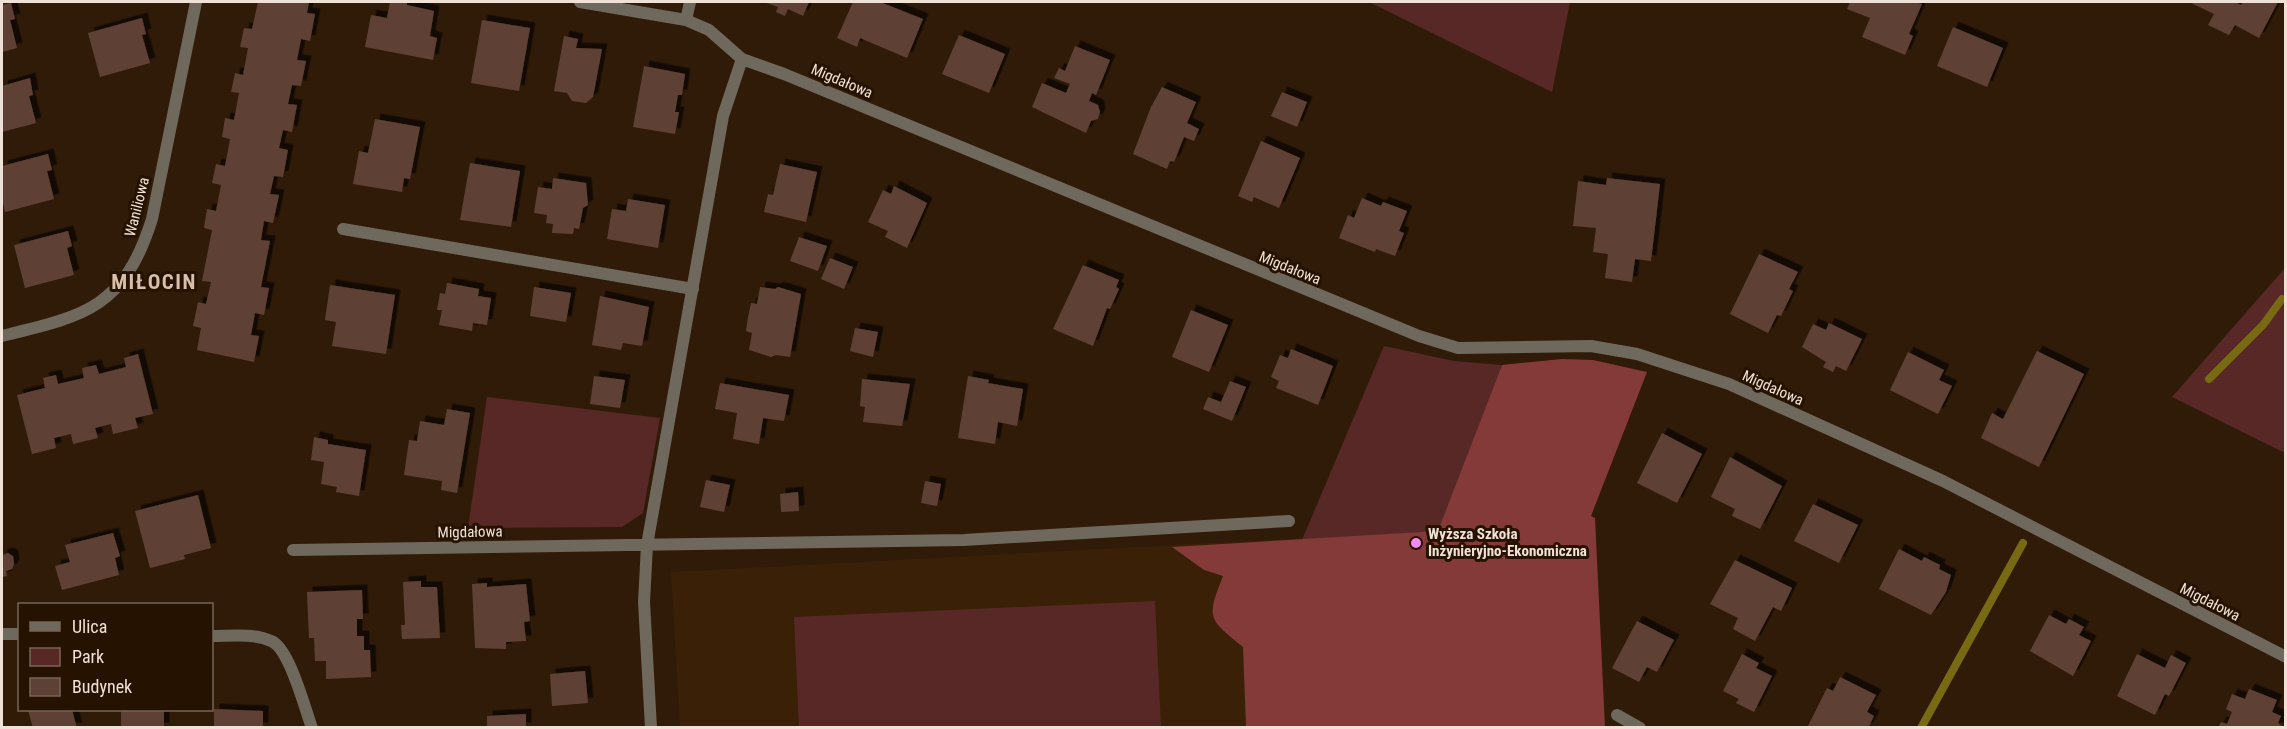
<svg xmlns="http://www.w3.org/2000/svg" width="2287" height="729" font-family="'Roboto Condensed',sans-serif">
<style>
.built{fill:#3a2006}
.green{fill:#582827}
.forest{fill:#833a38}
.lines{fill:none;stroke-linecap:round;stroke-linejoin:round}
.stream{stroke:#786a13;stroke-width:8}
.building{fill:#5e4136;filter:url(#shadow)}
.service{stroke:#6f685c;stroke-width:12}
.minor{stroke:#6f685c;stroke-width:12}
.poi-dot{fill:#f28af3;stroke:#251201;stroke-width:2}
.labels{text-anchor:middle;stroke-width:6;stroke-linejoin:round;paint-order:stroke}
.street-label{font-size:15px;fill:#f0e1d6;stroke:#251201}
.poi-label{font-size:15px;font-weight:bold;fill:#f0e1d6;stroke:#251201;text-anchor:start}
.district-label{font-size:21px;font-weight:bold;letter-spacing:1.5px;fill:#dabfa8;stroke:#251201}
</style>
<defs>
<filter id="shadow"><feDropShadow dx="5.5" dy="-5.5" stdDeviation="0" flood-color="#0009"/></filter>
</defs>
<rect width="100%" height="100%" fill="#301b08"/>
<!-- built -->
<path class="built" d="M1562 359 1593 360 1647 372 1591 516 1595 518 1605 727H680L671 572 1438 531 1502 365Z"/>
<!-- green -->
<path class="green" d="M1369 2H1570L1552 92Z
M2285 268V453L2172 397Z
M1384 346 1454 361 1502 365 1439 531 1302 540Z
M487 397 660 418 643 513 622 527 468 528Z
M1155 601 1161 727H799L794 617Z"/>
<!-- forest -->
<path class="forest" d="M1562 359 1593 360 1647 372 1591 516 1595 518 1605 727H1246L1243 647C1208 618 1206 619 1223 576L1204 570 1172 547 1438 531 1502 365Z"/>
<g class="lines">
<!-- stream -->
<path class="stream" d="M2209 379 2263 325 2282 299
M1921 728 2023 543"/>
</g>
<!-- building -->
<path class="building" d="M258 2H309L307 13 315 14 310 41 301 39 297 60 306 61 301 86 292 85 288 104 297 105 292 132 283 130 279 148 288 150 283 177 274 176 270 194 279 195 273 223 264 221 261 240 270 241 261 287 269 288 264 315 255 313 251 335 259 336 254 362 197 350 201 328 193 326 198 302 206 304 211 282 202 281 212 230 204 228 207 209 216 211 221 185 212 183 216 164 225 166 230 139 222 137 225 118 234 120 239 93 231 92 235 73 243 75 248 48 240 47 244 28 252 29Z
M390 2H407V5L434 11 430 36 437 38 433 60 365 47 371 15 387 18Z
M764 2H809L803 16 788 9 785 16 776 12 778 7Z
M853 2H880L923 19 907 58 860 38 857 47 837 38Z
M1850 2H1915L1922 4 1909 34 1913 36 1905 55 1862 37 1870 18 1847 9Z
M2189 2H2235L2241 5 2243 2H2278L2259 38 2235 25 2229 35 2208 25 2214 14Z
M11 3 15 19 10 20 17 48 2 52V5Z
M142 18 146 34 142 35 150 63 100 77 88 33Z
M482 20 530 28 519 91 471 83Z
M1953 27 2003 48 1987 87 1937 66Z
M959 35 1005 54 989 93 942 74Z
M564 36 578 39 576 48 602 49 593 97 586 103 572 101 567 93 554 91Z
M1075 46 1110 60 1096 95 1092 93 1089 101 1098 105 1100 112 1098 119 1091 121 1086 133 1032 107 1042 83 1066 93 1070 84 1054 78 1059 68 1065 71Z
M644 66 685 74 682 95H678L675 112H679L675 134 633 127Z
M30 78 33 95 29 96 36 123 2 132V86Z
M1162 87 1196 102 1187 123 1199 129 1194 141 1184 137 1174 162 1170 161 1167 169 1133 154 1151 107Z
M1282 92 1307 102 1297 127 1271 116Z
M375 119 420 127 410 179 404 178 402 192 353 184 359 151 368 153Z
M1261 141 1300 158 1279 208 1254 197 1252 202 1238 196Z
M48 154 52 170 47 171 54 199 5 212 2 198V166Z
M470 163 520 171 511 227 460 220Z
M780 164 817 172 806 222 764 212 768 194 773 195Z
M553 178 586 183 588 205 583 208 579 229 574 228 573 234 552 233 553 224 546 223 547 215 534 213 538 187 552 189Z
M1607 178 1660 184 1651 261 1635 259 1632 282 1605 278 1608 254 1593 252 1596 228 1573 226 1578 181 1606 185Z
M894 186 927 203 907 248 885 237 888 231 868 222 883 190 891 194Z
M1362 198 1381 206 1383 202 1407 211 1399 231 1404 233 1395 256 1376 249 1375 252 1339 238 1348 215 1354 218Z
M628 199 665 205 658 248 607 239 612 209 626 211Z
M68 231 72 246 67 248 74 275 25 288 14 245Z
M799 237 827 246 818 271 790 261Z
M1759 254 1798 272 1789 289 1793 291 1781 316 1777 315 1768 333 1730 314Z
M830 258 853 267 844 289 821 279Z
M1083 265 1119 280 1116 287 1119 289 1110 309 1107 308 1093 346 1053 329Z
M447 283 479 289 478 296 491 298 487 325 473 323 472 331 439 325 442 310H437L440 293 445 294Z
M330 285 395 295 386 354 332 346 336 322 325 320Z
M534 287 571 293 566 322 530 316Z
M760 287 775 289 778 287 801 294 790 357 776 355 771 357 749 350 752 333 746 331 748 317 751 303 757 304Z
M600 296 649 307 642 346 623 343 621 350 592 345Z
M1191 310 1228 325 1209 372 1172 357Z
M1829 323 1862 339 1846 371 1836 366 1833 372 1823 367 1826 362 1802 347 1813 324 1826 330Z
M855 328 878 332 873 357 850 351Z
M1291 349 1333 366 1318 405 1276 388 1279 381 1271 377 1280 355 1288 358Z
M2037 351 2084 374 2039 467 1981 438 1992 413 2003 419Z
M1908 352 1944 370 1939 380 1952 386 1938 414 1890 390Z
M138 354 153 414 135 418 138 428 113 434 111 424 95 428 98 438 73 444 71 434 54 438 56 448 32 454 17 395 45 388 43 378 56 375 58 384 84 378 82 368 96 365 99 374 126 367 124 358Z
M594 376 625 380 620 408 590 404Z
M968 376 989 380 988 383 1023 389 1017 426 998 422 995 444 958 438Z
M862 379 910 384 902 426 863 422 865 407 860 406Z
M1230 381 1246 387 1232 421 1203 409 1208 397 1221 402Z
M720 383 789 395 784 421 763 418 759 444 733 439 737 413 715 409Z
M447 409 470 413 457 493 441 490 442 481 404 475 409 440 417 441 420 421 444 425Z
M1662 433 1702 454 1677 503 1637 483Z
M314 437 328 440V444L366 450 359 496 336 492 337 487 321 484 324 462 311 460Z
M1730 457 1782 486 1760 529 1732 516 1735 509 1711 497Z
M706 480 730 485 724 512 700 507Z
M925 481 941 484 937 506 921 503Z
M798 492 799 511 781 512 780 494Z
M198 495 211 548 184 555 185 559 150 568 135 511Z
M1813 504 1858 525 1839 563 1794 541Z
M113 533 120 556 115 558 119 575 62 590 55 566 70 562 65 545Z
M1899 549 1922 561 1924 557 1940 565 1939 569 1951 575 1946 592 1931 615 1879 589Z
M8 553 13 556 14 564 12 569 6 571 7 576 2 577V555Z
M1735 560 1792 588 1781 611 1773 607 1755 641 1733 629 1738 618 1710 604Z
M421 581V587H437L440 638 402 639 401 625H405L403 582Z
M487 583V587L526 584 530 621 524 622 526 641 506 642V649L475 648 472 584Z
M362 590 363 619H357V636H364V650H370L371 677 326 679V661H315L314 638H309L307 592Z
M2049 615 2066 624 2069 619 2084 627 2079 635 2091 641 2073 676 2030 651Z
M1637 621 1674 640 1657 672 1647 667 1639 682 1612 668Z
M1742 654 1759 663 1756 668 1772 676 1754 712 1736 703 1739 699 1723 691Z
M2137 654 2165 668 2171 655 2186 663 2169 696 2165 694 2155 715 2117 696Z
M585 671 588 703 552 706 550 674Z
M1840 677 1876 695 1867 712 1874 716 1868 728H1807L1827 688 1833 691Z
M2249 689 2277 700 2272 712 2281 716 2278 723 2284 728H2218L2221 722 2227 724 2232 712 2226 709 2232 694 2245 699Z
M214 709 263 711V728H214Z
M28 710H72L77 728H33Z
M121 710H164V728H121Z
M526 714V728H487V716Z"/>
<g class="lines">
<!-- service -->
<path class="service" d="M343 229 693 289
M2 634H20
M212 636C231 636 253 633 271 641 289 647 305 709 312 728"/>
<!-- minor -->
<path class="minor" d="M580 2 686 20 709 30 742 59 784 74 1419 336 1458 348 1591 346 1637 354 1729 384 1943 481 2286 657
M686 20 690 2
M2 336C85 316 124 308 152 219L196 2
M293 550 964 540 1289 521
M1617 715 1640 728
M651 728 644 602 647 545 723 116 742 59"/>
</g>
<!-- markers -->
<circle class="poi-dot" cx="1416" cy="543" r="6"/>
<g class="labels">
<!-- street labels -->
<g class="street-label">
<text transform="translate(842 81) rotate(23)" y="5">Migdałowa</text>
<text transform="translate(137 207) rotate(-76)" y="5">Waniliowa</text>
<text transform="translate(1290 268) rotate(22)" y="5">Migdałowa</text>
<text transform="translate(1773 388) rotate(24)" y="5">Migdałowa</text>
<text transform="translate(470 532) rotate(-1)" y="5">Migdałowa</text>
<text transform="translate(2210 602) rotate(27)" y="5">Migdałowa</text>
</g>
<!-- poi labels -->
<g class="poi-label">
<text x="1428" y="539">Wyższa Szkoła<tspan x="1428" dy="17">Inżynieryjno-Ekonomiczna</tspan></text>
</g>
<!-- district labels -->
<g class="district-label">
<text x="154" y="289">MIŁOCIN</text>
</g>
</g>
<!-- border -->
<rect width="2287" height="729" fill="none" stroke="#f0e1d6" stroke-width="6"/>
<!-- legend -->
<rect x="18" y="603" width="195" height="108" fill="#251201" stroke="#766556" stroke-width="1.5"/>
<rect x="30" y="622" width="30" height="9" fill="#6f685c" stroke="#766556" stroke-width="1.5"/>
<text x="72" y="633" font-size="18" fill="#f0e1d6">Ulica</text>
<rect x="30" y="648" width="30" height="18" fill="#582827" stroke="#766556" stroke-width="1.5"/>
<text x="72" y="663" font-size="18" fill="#f0e1d6">Park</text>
<rect x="30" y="678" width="30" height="18" fill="#5e4136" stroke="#766556" stroke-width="1.5"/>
<text x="72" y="693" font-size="18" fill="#f0e1d6">Budynek</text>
</svg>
